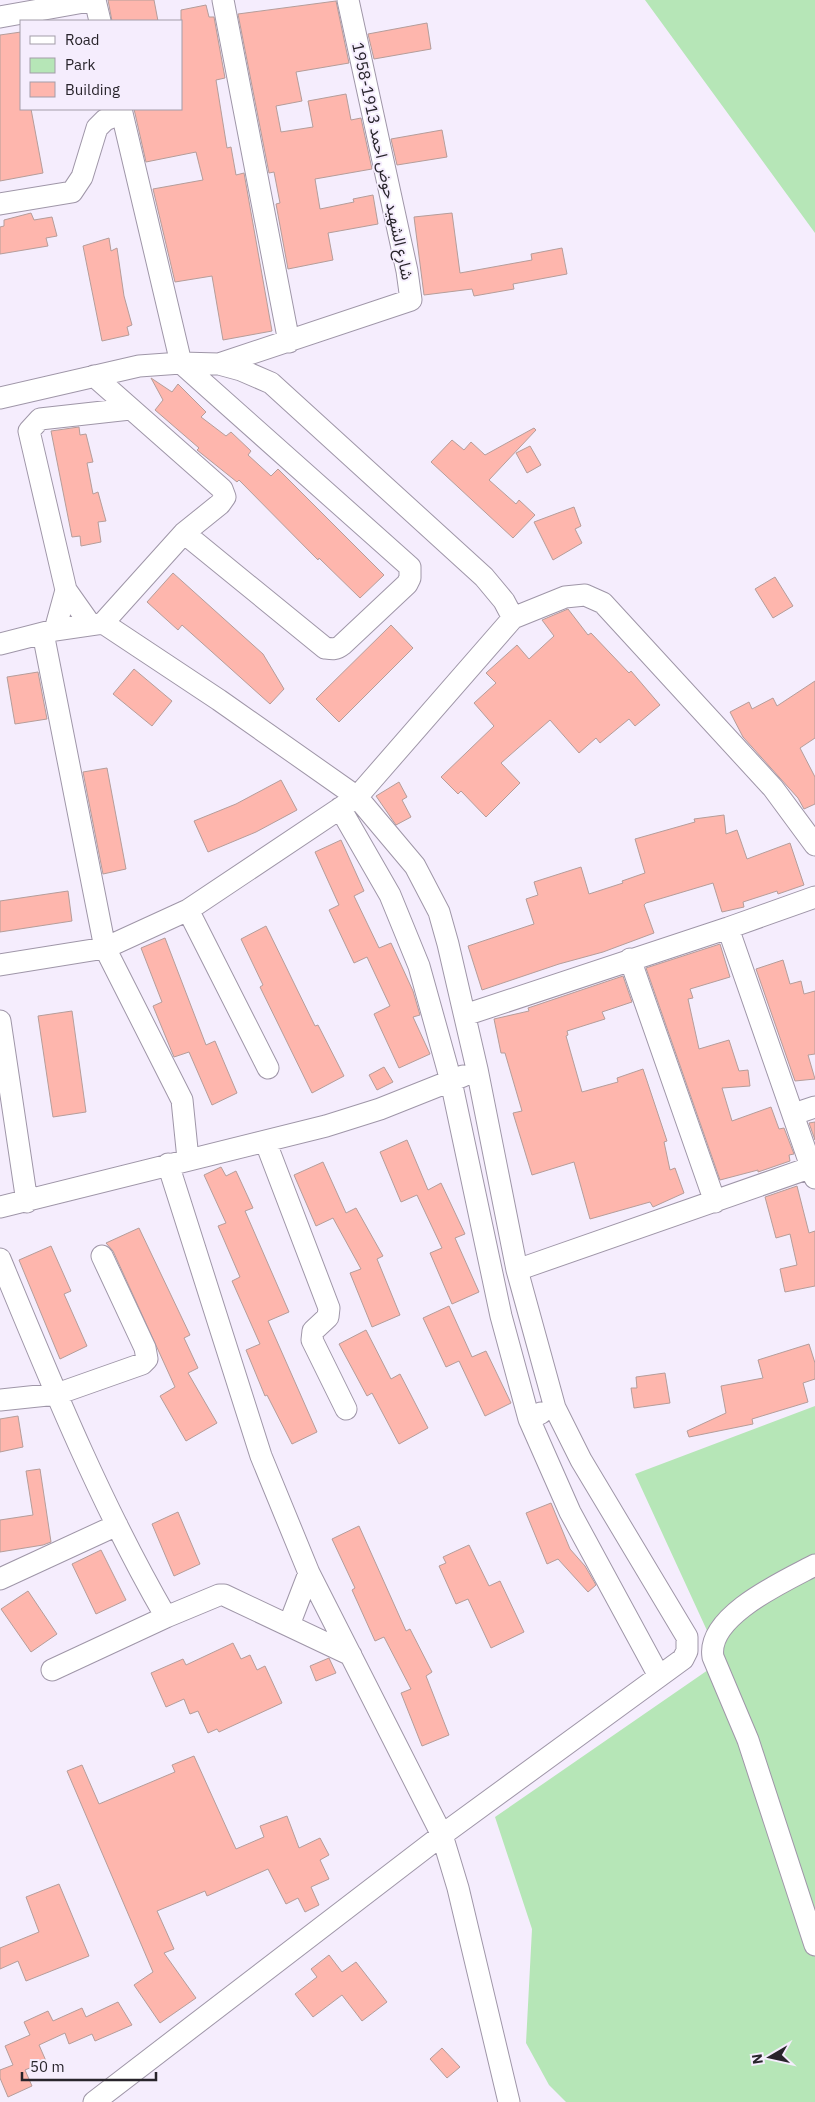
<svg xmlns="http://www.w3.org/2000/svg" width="815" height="2102" font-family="'IBM Plex Sans','Noto Sans Arabic',sans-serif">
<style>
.green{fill:#b6e6b7}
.building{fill:#feb6ad;stroke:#b59d9a}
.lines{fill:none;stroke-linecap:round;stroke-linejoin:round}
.minor-casing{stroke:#9f96a8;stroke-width:23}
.minor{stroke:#fff;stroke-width:21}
.labels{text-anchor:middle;stroke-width:4;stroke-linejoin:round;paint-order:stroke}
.street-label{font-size:16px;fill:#28242b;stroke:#f5edfd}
</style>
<rect width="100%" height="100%" fill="#f5edfd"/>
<!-- green -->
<path class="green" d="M645 0H815V233Z
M815 1406V2102H566L549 2085 526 2043 532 1929 495 1817 721 1661 635 1474Z"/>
<!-- building -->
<path class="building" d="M108 0H154L158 21H112Z
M336 1 349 63 296 72 302 101 276 106 281 132 313 127 308 101 346 94 351 120 361 118 372 169 315 179 320 209 354 202 353 199 373 195 378 224 328 233 333 260 288 269 276 204 280 203 274 172 269 173 238 14Z
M206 5 209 17H214L225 78 216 80 227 148 231 147 236 175 244 173 272 331 223 340 212 276 175 282 153 189 203 180 196 152 146 162 134 109H181V10Z
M427 23 431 49 374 59 368 34Z
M21 32V109H31L43 173 0 181V35Z
M442 130 447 157 397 165 391 139Z
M31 213 34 220 52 217 57 236 46 238 48 246 0 254V227L4 226V220Z
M452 213 460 273 532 260 531 254 562 248 567 274 513 284 514 289 474 296 472 289 424 295 414 217Z
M109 238 111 251 117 248 124 296 132 325 127 327 129 335 102 341 83 246Z
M151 378 172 392 178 384 206 412 201 417 226 436 231 432 251 451 248 455 271 476 278 469 384 575 360 598 319 558 318 560 239 480 237 482 197 450 199 448 155 410 163 400Z
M79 427 80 435 86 434 93 462 87 463 93 494 98 492 106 521 98 522 101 542 81 546 80 536 72 537 51 431Z
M534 428 536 430 489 480 516 504 519 500 535 515 513 538 431 462 452 440 464 450 471 442 485 455Z
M530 446 541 465 527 473 516 453Z
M574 507 581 526 575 529 582 543 553 560 534 522Z
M173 573 263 654 284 689 270 704 182 625 178 630 147 602Z
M775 577 793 606 773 618 755 589Z
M568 609 588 635 591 633 629 673 631 671 660 705 635 726 629 719 600 743 596 738 579 753 550 720 501 763 520 783 486 817 461 791 458 794 441 777 494 726 474 703 496 683 486 673 517 645 529 659 554 636 542 620Z
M391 625 413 648 339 722 316 699Z
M134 669 172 701 152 726 113 694Z
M38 672 47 719 15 724 7 677Z
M815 681V738L800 748 815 777V804L804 809 798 798 743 737 730 712 749 702 752 709 773 698 777 706Z
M107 768 126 869 103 874 83 772Z
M281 780 297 810 256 832 208 852 194 821 236 804Z
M399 782 407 797 402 800 411 817 396 825 376 796Z
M724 815 726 834 737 830 747 859 790 843 804 885 778 894 777 891 743 902 744 907 722 912 713 883 646 903 644 905 654 933 603 952 559 964 482 990 468 946 534 924 526 899 538 895 534 882 581 867 589 894 623 883 622 881 645 873 635 839 695 822 694 819Z
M341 840 364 891 354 896 379 948 391 943 413 991 420 1015 413 1017 430 1054 399 1068 374 1014 390 1006 367 957 354 963 329 910 339 905 315 852Z
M68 891 72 921 0 932V901Z
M266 926 315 1026 318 1025 344 1076 312 1093 260 987 263 985 241 939Z
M165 938 206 1045 215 1041 237 1093 212 1105 189 1052 174 1057 153 1006 162 1002 141 948Z
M720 944 730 977 690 989 693 998 688 999 699 1049 729 1040 739 1071 748 1070 750 1086 722 1088 732 1121 771 1107 779 1129 784 1128 794 1154 789 1155 790 1161 758 1172V1170L720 1180 646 968Z
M783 960 790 984 801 981 804 994 815 991V1054L808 1055 815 1079 795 1081 756 969Z
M623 976 632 1002 602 1012 605 1019 567 1031 568 1035 566 1036 582 1092 618 1082 617 1078 643 1069 667 1141 664 1142 670 1170 675 1168 684 1193 653 1207 650 1202 590 1219 574 1162 532 1175 513 1113 522 1111 505 1053H501L494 1019 529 1011 528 1008Z
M72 1011 86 1112 53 1117 38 1016Z
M384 1067 393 1082 377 1090 369 1075Z
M815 1122V1140L809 1123Z
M407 1140 428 1190 441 1183 465 1234 455 1238 479 1292 452 1304 430 1253 442 1248 417 1195 401 1202 380 1152Z
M323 1162 346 1213 356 1208 383 1256 377 1259 400 1315 372 1327 350 1273 361 1269 333 1218 316 1226 294 1175Z
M221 1167 226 1176 236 1171 253 1208 245 1211 289 1312 268 1321 317 1432 292 1444 267 1395 265 1396 246 1350 260 1344 232 1281 240 1277 218 1226 226 1223 204 1175Z
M797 1186 809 1233 815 1231V1286L785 1292 780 1269 797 1265 790 1234 776 1238 765 1197Z
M139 1228 190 1335 184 1338 198 1368 188 1373 217 1423 186 1441 160 1396 175 1387 113 1251 106 1243Z
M51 1246 71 1291 64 1294 87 1346 60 1359 19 1260Z
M449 1306 472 1357 486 1351 511 1403 485 1416 459 1361 446 1367 423 1318Z
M366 1330 391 1379 400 1374 428 1428 399 1444 372 1393 367 1396 339 1344Z
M809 1344 815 1363V1379L803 1383 808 1402 752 1419 753 1424 689 1437 687 1431 726 1413 721 1386 763 1378 758 1360Z
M665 1373 670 1403 634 1408 631 1388H637L636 1377Z
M18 1416 23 1447 0 1452V1419Z
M40 1469 51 1542 43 1545 0 1552V1520L33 1515 26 1471Z
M551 1503 570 1549 585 1566 596 1585 588 1592 558 1559 547 1564 526 1513Z
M178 1512 200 1564 174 1576 152 1524Z
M359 1526 406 1631 410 1629 432 1672 426 1676 449 1735 422 1746 401 1693 411 1689 384 1637 375 1641 352 1590 355 1588 332 1539Z
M469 1545 489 1586 500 1581 524 1632 491 1648 468 1599 456 1604 439 1566 446 1563 443 1557Z
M101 1550 126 1600 96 1614 72 1564Z
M28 1591 57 1634 31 1652 1 1609Z
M233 1643 241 1659 250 1655 257 1670 265 1666 282 1703 219 1732 217 1729 208 1733 198 1711 190 1714 184 1699 166 1707 151 1673 183 1659 186 1665Z
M329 1658 336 1673 316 1681 310 1666Z
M194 1756 236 1849 264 1837 260 1826 287 1816 299 1848 320 1838 329 1855 320 1860 329 1879 311 1887 319 1905 305 1912 298 1898 286 1904 268 1869 207 1896 205 1891 157 1911 174 1949 164 1953 196 1998 160 2023 134 1985 153 1972 67 1771 82 1765 99 1804 175 1772 172 1765Z
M59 1884 89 1956 26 1981 18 1961 0 1969V1948L39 1932 26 1897Z
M329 1955 342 1972 356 1962 387 2002 362 2021 342 1995 313 2017 295 1994 317 1977 311 1969Z
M118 2002 132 2025 95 2041 92 2034 69 2044 65 2033 39 2045 46 2061 25 2070 32 2086 8 2097 0 2078V2070L13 2065 5 2046 30 2035 24 2022 48 2011 53 2021 82 2008 86 2017Z
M442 2048 460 2067 447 2078 430 2059Z"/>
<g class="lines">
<defs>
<path id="minor" d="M95 0 100 21
M223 0 289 342
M0 17 95 0
M121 109 181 363 410 567V578L407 584 342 645C336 650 332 649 325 648L184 533
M0 204 72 192 82 177 97 128 105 120 122 113
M219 364 411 300 407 271 348 0
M94 376 222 489 225 497 220 504 184 533 103 623
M0 398 139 366 181 363 219 364 241 370 271 383 484 577 504 601 513 618
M66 590 90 624
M55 630 66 590 29 431 40 419 130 409
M43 633 105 948 182 1100 188 1159
M0 644 55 630 103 623 219 700 357 797 415 866 439 912 448 944 477 1069 517 1270 555 1408 581 1460 687 1637V1651L683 1659 442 1835 94 2102
M340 808 390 895 419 966 451 1081 501 1316 529 1419
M188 910 268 1068
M728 928 815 1178
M630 959 715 1202
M0 965 105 948 188 910 357 797 513 618 565 597 585 595 603 603 773 788 815 845
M465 1015 728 928 815 897
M0 1021 27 1202
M794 1114 815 1107
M266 1143 329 1308 328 1317 313 1331 312 1340 346 1409
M168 1164 261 1456 309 1573 442 1835 458 1888 509 2102
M0 1207 326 1126 380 1109 463 1076
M0 1259C50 1380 100 1503 166 1617L219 1595H224L351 1655
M517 1270 815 1166
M0 1400 57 1394 142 1364 147 1359 145 1348 102 1256
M541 1413 529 1419 570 1512 659 1676
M815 1565C785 1581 706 1616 713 1657L748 1740 815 1945
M0 1579 117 1525
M289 1625 309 1573
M52 1670 166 1617"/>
</defs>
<!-- minor casing -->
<use href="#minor" class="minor-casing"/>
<!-- minor -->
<use href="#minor" class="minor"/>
</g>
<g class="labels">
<!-- street labels -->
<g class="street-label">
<text transform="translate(383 161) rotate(78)" y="6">شارع الشهيد حوض احمد 1913-1958</text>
</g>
</g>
<!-- legend -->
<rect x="20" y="20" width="162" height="90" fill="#f5edfd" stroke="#a39da9"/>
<rect x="30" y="36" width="25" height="8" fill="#ffffff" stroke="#a39da9"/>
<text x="65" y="45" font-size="15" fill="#28242b">Road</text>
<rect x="30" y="58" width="25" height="15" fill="#b6e6b7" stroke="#a39da9"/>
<text x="65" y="70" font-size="15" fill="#28242b">Park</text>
<rect x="30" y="82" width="25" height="15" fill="#feb6ad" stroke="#a39da9"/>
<text x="65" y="95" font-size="15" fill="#28242b">Building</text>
<!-- north arrow -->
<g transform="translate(770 2057) rotate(261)" stroke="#f5edfd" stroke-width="4" paint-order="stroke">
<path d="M0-4L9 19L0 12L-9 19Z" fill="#28242b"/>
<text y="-8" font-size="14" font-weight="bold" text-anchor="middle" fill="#28242b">N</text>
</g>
<!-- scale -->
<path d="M22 2072v8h134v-8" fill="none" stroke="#28242b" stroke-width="2.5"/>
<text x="30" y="2072" font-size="15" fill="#28242b" stroke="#f5edfd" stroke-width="4" paint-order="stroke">50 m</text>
</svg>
